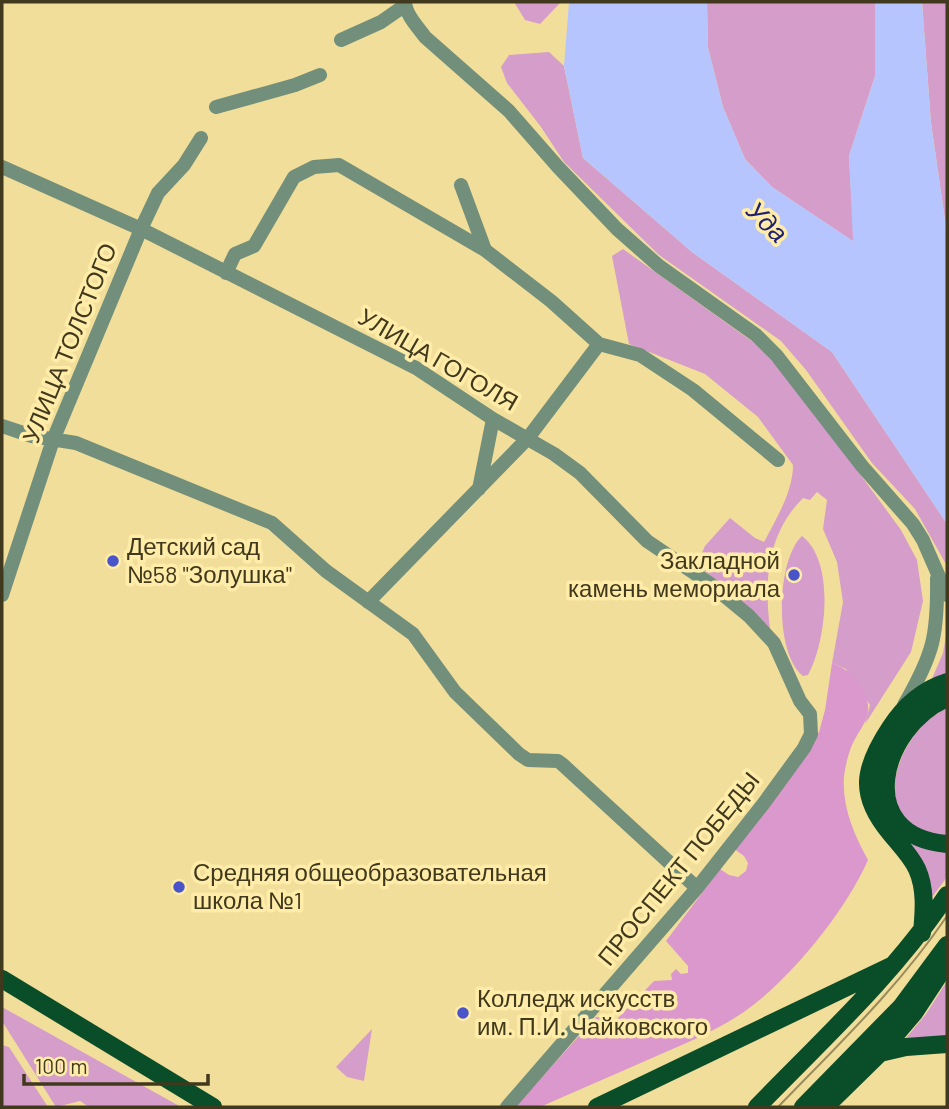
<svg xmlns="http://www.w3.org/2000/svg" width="949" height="1109" font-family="Barlow,sans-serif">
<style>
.green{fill:#d59dca}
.forest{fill:#da98cc}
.water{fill:#b7c5fe}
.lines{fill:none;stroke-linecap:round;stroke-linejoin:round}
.minor{stroke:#718f7a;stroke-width:14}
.major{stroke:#0a4d29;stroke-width:18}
.tram{stroke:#998b5c;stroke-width:2}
.poi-dot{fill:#4954c9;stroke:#ffeca8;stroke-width:2.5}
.labels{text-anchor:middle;stroke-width:7;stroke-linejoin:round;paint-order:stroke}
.street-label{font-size:24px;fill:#40391d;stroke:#ffeca8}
.poi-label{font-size:24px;fill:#40391d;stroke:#ffeca8;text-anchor:start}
.water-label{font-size:26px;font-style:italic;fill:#1f2171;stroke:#ffeca8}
</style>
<rect width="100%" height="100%" fill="#f2de9b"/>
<!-- green -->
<path class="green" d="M514 2H561L540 24 525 20Z
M707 2H875V76L849 156 854 242 772 187 745 159 723 107 708 48Z
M922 2H947V234L931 123Z
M549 52 564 66 583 158 692 252 832 352 947 524V566L915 509 872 463 806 370 781 341 659 255 564 162 541 127 507 83 501 67 509 55Z
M623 249 753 342 791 380 901 530 917 560 923 601 911 652 865 724 870 705 846 669 832 663 843 602 837 562 823 529 827 500 817 492 810 500 803 498C767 534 764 581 770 629L697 564 705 546 730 518 755 538 764 542C776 519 793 492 793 465L758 417 705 374 629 344 612 256Z
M802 536C836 562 826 643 808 675L803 676C774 654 776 560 802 536Z
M947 630V674L931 681 943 653Z
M947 707V838C940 836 932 835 926 833 875 813 895 752 925 723 931 717 940 712 947 707Z
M907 841 947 852V877L930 900C927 876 925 859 907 841Z
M947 981V1037L906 1038 926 1014Z
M2 1007 181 1107H89L80 1101 56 1107 2 1021Z
M372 1029 364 1081 347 1077 336 1067Z
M2 1045 9 1047 48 1107H2Z"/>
<!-- forest -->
<path class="forest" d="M832 663C846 669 858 676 864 691 875 717 862 723 852 745 848 754 845 768 844 777 842 807 854 835 868 860 846 910 795 973 752 1006 722 1029 686 1043 652 1058 615 1074 577 1091 540 1107H515L596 1017 617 1019 654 981 672 980 671 974 676 969 681 974 688 973V966L666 941 720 869 729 875 738 877 746 871 748 863 744 856 733 848 819 732 825 710Z"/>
<!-- water -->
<path class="water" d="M569 2H707L708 48 723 107 745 159 772 187 853 241 849 156 875 76V2H922L931 123 947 234V524L832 352 692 252 583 158 564 66Z"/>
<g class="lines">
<!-- minor -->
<path class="minor" d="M405 2C406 15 417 26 425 37L509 111 558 167 617 229 659 266 756 335 777 356 862 466 913 524 923 540 947 595
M341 40 381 22 404 6
M216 107 295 85 320 75
M2 167 141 229 416 368 493 419 554 454 580 473 647 541 709 583 749 616 774 643 800 701 810 714 811 734 804 748 764 803 697 888 507 1107
M461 185 485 250
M226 273 235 254 254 246 294 177 314 167 339 165 485 250 551 301 599 344 640 355 693 390 778 460
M2 426 32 436 76 443 272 523 326 571 413 634 455 692 519 754 528 760 558 761 562 764 697 888
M479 489 493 419
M2 595 53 440 141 229 158 193 184 165 201 138
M368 602 528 438 599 344
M904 705C933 655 938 636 937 578"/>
<!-- major -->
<path class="major" d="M947 698C880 727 852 836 947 844
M922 933C924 911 926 889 917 869 911 856 900 845 891 834 858 795 863 769 890 728 904 706 922 690 947 682
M2 979 213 1107
M880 1053 906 1047 947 1044
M597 1107 893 965
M757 1107C823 1039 894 974 947 895
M803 1107 901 1007 947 945
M825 1107 880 1053 914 1013 947 963"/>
<!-- tram -->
<path class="tram" d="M778 1107C837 1046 899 987 947 916"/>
</g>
<!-- markers -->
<g class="poi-dot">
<circle cx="113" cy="561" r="7"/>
<circle cx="794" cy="575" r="7"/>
<circle cx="179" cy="887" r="7"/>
<circle cx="463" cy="1013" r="7"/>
</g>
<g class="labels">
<!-- street labels -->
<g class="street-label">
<text transform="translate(70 343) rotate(-68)" y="8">УЛИЦА ТОЛСТОГО</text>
<text transform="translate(438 360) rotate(30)" y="8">УЛИЦА ГОГОЛЯ</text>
<text transform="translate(679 869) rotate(-51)" y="8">ПРОСПЕКТ ПОБЕДЫ</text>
</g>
<!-- poi labels -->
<g class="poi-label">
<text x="127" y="555">Детский сад<tspan x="127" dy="28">№58 "Золушка"</tspan></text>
<text x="780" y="569" text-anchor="end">Закладной<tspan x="780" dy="28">камень мемориала</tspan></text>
<text x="193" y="881">Средняя общеобразовательная<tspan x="193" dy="28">школа №1</tspan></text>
<text x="477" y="1007">Колледж искусств<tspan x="477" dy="28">им. П.И. Чайковского</tspan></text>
</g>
<!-- water labels -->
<g class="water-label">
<text transform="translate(767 222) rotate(45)" y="9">Уда</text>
</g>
</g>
<!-- border -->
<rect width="949" height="1109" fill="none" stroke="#40391d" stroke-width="7"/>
<!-- scale -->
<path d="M24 1074v10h184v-10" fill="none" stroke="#40391d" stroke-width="3.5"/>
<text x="35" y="1074" font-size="21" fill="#40391d" stroke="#ffeca8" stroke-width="5" paint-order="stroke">100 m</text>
</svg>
